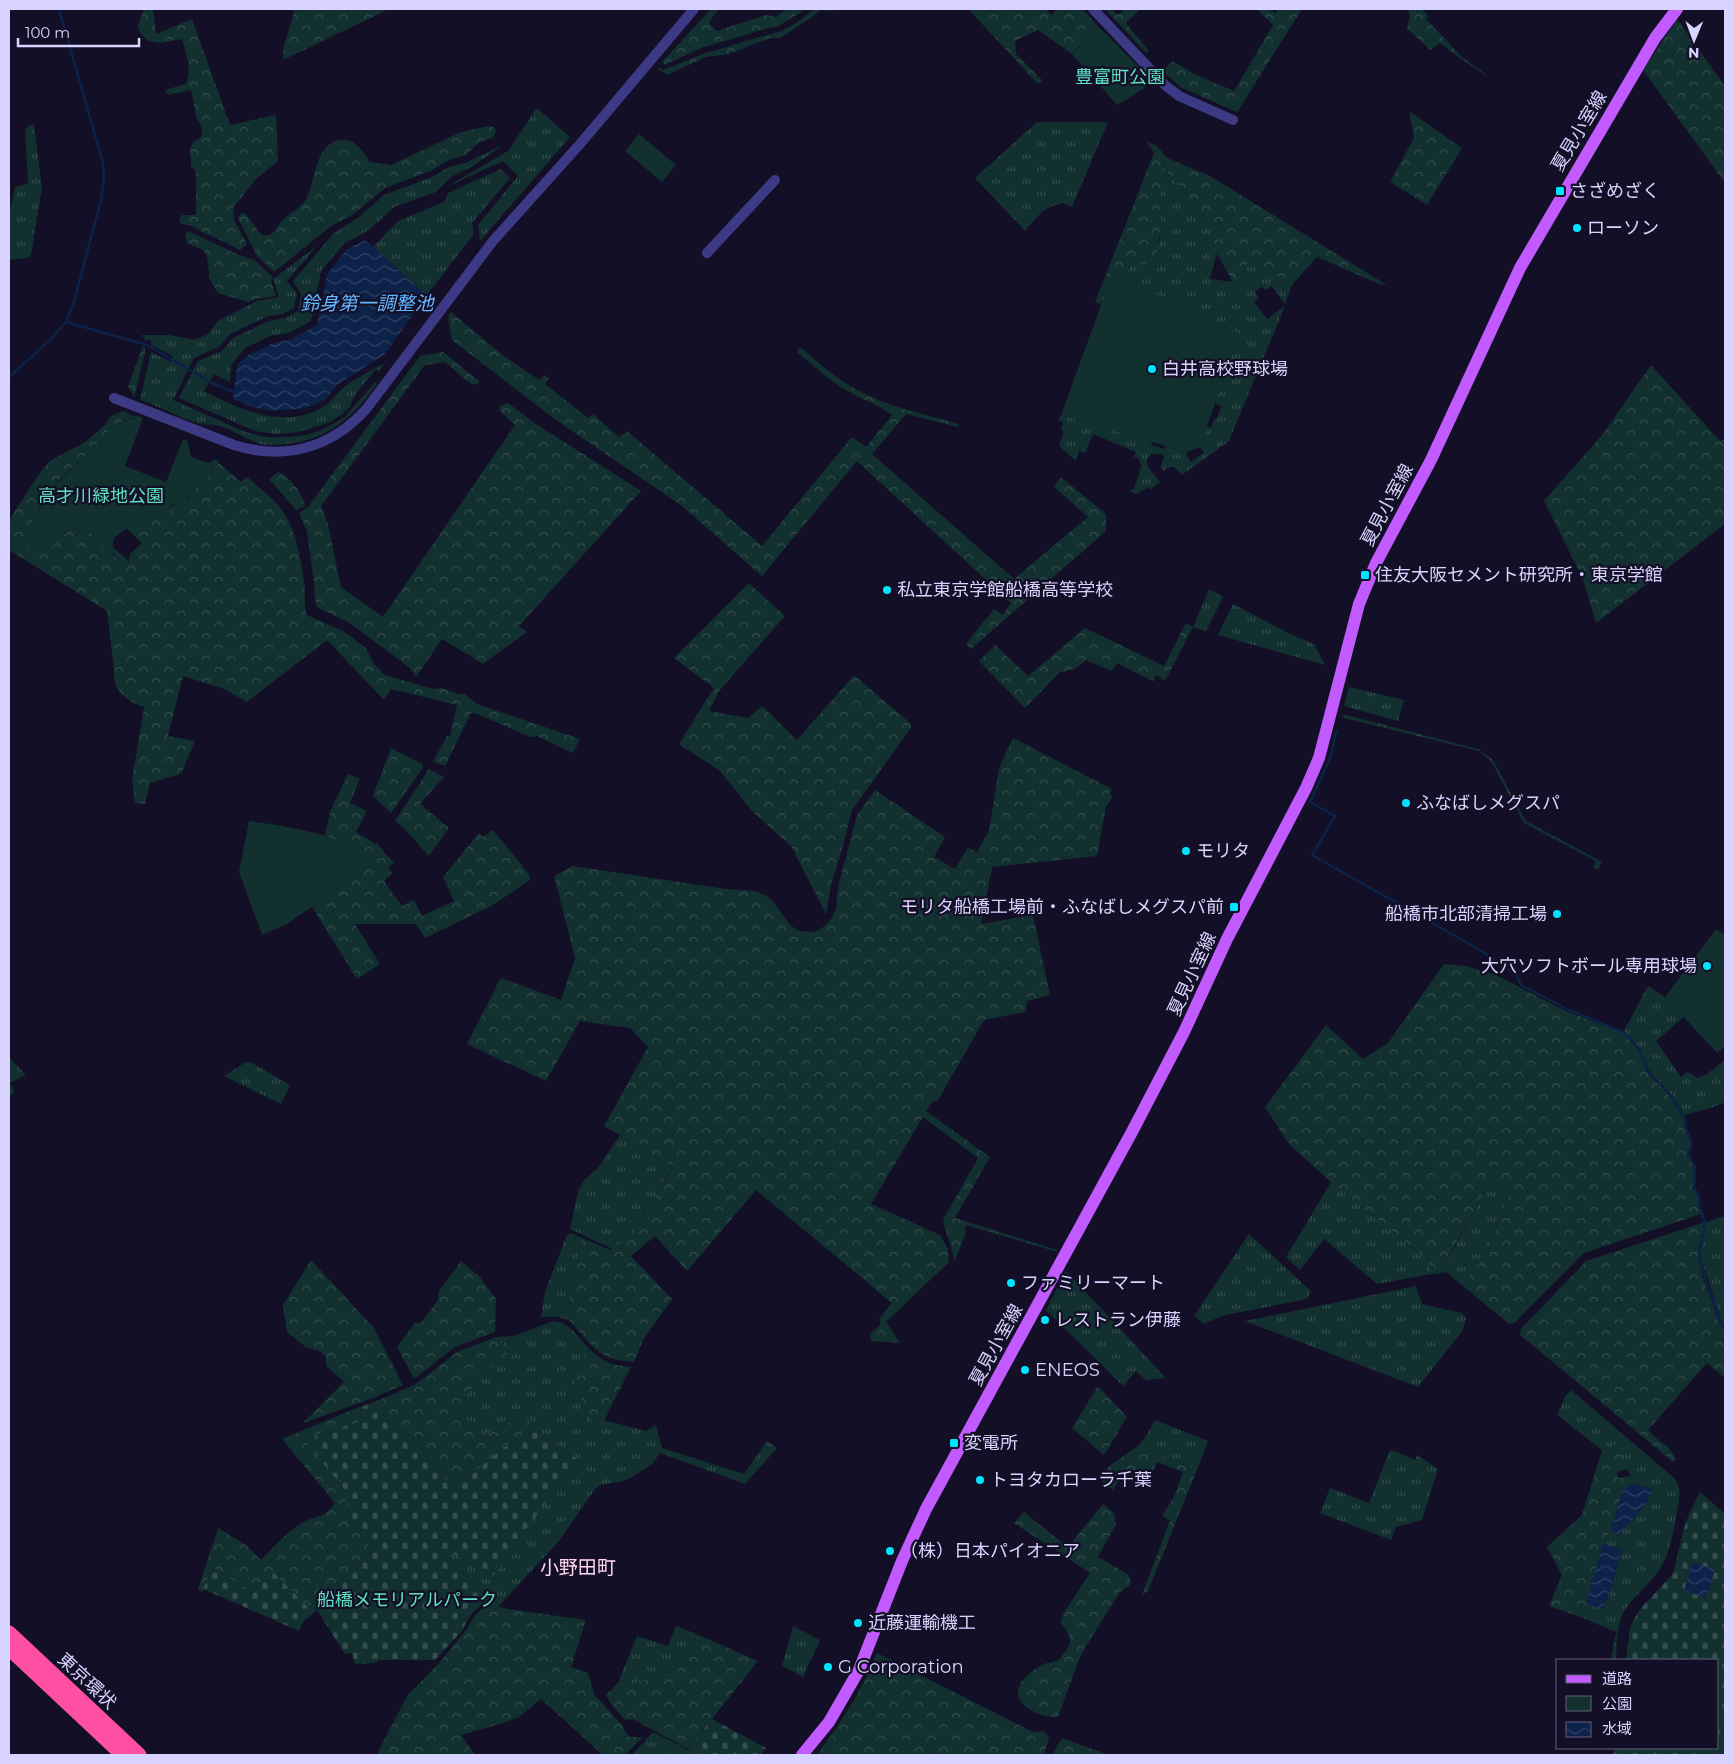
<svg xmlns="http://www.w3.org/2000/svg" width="1734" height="1764" font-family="Montserrat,'Noto Sans JP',sans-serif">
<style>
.grass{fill:url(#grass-tufts)}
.forest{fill:url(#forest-crowns)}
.cemetery{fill:url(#cemetery-stones)}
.green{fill:#12302f}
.water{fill:url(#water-waves)}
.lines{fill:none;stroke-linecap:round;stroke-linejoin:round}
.stream{stroke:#0c2248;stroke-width:2.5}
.minor{stroke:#3d3a85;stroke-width:10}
.major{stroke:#c25bff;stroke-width:12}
.highway{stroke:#ff4fa3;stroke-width:15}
.poi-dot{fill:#00e5ff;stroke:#130f26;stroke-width:2}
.labels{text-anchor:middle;stroke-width:4.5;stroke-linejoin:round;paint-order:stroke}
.park-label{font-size:18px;fill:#5fe0c0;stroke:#130f26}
.street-label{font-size:18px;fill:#d9d4ff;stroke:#130f26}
.poi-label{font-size:18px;fill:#d9d4ff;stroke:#130f26;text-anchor:start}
.water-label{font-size:19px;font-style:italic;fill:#62b6ff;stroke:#130f26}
.neighbourhood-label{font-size:19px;fill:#ffd6f0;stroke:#130f26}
</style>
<defs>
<pattern id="grass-tufts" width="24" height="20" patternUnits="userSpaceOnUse" patternTransform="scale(1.25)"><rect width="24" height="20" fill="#12302f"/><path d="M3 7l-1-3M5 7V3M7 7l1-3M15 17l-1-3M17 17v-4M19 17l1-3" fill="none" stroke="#344d4e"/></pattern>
<pattern id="forest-crowns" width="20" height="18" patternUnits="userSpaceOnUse" patternTransform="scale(1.25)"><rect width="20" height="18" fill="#12302f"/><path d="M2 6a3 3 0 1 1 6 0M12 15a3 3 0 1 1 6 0" fill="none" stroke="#344d4e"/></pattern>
<pattern id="cemetery-stones" width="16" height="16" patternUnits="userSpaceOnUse" patternTransform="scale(1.25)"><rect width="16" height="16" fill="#12302f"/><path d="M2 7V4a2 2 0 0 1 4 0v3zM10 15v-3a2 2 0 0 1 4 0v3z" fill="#344d4e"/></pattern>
<pattern id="water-waves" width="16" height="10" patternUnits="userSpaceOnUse" patternTransform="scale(1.25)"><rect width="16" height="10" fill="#0c2248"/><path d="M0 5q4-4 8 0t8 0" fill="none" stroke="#2f4163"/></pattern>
</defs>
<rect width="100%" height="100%" fill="#130f26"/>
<!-- grass -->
<path class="grass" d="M536 109H538L570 137 480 241 478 225 518 176 503 161 448 186 508 151Z
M1037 122H1108L1072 207 1063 203C1043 207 1038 216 1025 231L975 178Z
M34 124 42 188 31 255 28 258 9 260V207H11L15 187 28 184 25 130 28 126Z
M503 145 473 166 451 177 436 192 394 207 369 230 344 244 321 271 311 321 289 333 270 336 245 348 231 365 230 382 214 374 204 391C240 410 285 430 323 407 332 402 335 395 342 389 354 379 371 371 384 363L379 371 376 369 354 396 350 407 342 414 328 423 299 432 276 434 255 431 179 398 198 361 222 351 233 338 269 321 285 318 298 311 301 294 293 281 334 233 358 218 384 195 432 177 449 167 465 163Z
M1161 164 1194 205 1217 228 1202 247 1217 253 1210 279 1233 282 1235 292 1249 260 1292 285 1285 304 1272 286 1265 290 1262 286 1255 292 1259 298 1254 302 1267 319 1285 306 1229 441 1182 475 1174 467H1170L1163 471 1161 466 1164 457 1162 454H1151L1147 459 1148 467 1160 482 1151 489 1149 487 1136 494 1130 491 1131 489H1134L1142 464 1139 463 1140 459 1134 457 1136 452 1093 434 1085 453 1079 451 1076 461 1059 446 1064 432 1061 430 1063 422 1058 420 1061 415 1152 442 1151 445 1165 449V446L1186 452 1190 462 1196 459V458L1204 453 1200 447 1207 427 1211 428 1214 419H1217L1221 406 1215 403 1239 334 1124 279 1131 265 1155 256 1160 239Z
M501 169 510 178 472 223 474 234 427 295 373 247 398 221 444 202 448 193Z
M317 246 287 281 297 294 294 308 283 314 268 316 230 334 219 347 194 358 173 400 245 432 266 437H290L306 435 322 430 345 417 375 382 377 384C353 417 328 440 285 444 276 445 266 446 258 443 246 439 235 431 223 427 215 424 205 425 197 423 178 417 159 406 140 400L151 352 171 362 173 356 151 345V340H144L145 338 142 336V335H169L195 340 208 334 218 321 257 301 279 297 273 279Z
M1209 589 1223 597 1206 631 1193 627Z
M1233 604 1290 634 1314 644 1325 665 1218 635Z
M1349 687 1404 700 1398 721 1344 706Z
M1648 986 1665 997 1684 1017 1656 1041 1681 1077 1688 1072 1697 1078 1707 1074 1725 1060V1102L1711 1108 1684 1115 1672 1095 1649 1070 1639 1047 1624 1031Z
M9 1057 26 1075 10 1083 15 1091 9 1097Z
M246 1062H250L290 1085 281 1104 224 1076Z
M620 1135 673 1165 632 1236 613 1249 570 1229 578 1191 585 1179 598 1168Z
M1493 1177 1509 1194 1488 1250 1463 1286 1446 1272 1441 1273 1443 1269 1440 1267 1444 1258 1448 1259Z
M1331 1182 1427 1259 1432 1274 1377 1284 1324 1239 1300 1270 1286 1257Z
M1725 1216V1327L1721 1320 1700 1255 1706 1222Z
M571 1233 582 1238 569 1292 570 1321 559 1317H541L545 1292 567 1235Z
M1249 1234 1311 1291 1307 1299 1221 1316 1204 1324 1194 1316Z
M1066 1271 1166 1378 1146 1380 1136 1371 1123 1386 1046 1310Z
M1416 1286 1422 1304 1462 1313 1466 1318 1463 1330 1418 1387 1245 1321Z
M553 1321C570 1322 578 1337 589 1349L572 1376 602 1425 604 1420 646 1431 656 1425 662 1448 744 1474 767 1441 777 1448 745 1484 660 1453 652 1464 632 1477 623 1481 600 1485 595 1489 559 1541 498 1607 487 1604 485 1602V1591L458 1569 444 1547 577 1459 535 1428 524 1414 482 1438 459 1410 467 1394 474 1386 478 1377 509 1352 496 1337 514 1336Z
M1571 1390 1674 1478C1680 1486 1680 1491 1679 1501 1675 1522 1672 1548 1661 1567 1650 1586 1629 1598 1621 1618 1616 1631 1617 1647 1616 1660H1611L1616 1632 1583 1618 1586 1604 1603 1609 1608 1597 1622 1550 1603 1544 1610 1532 1619 1535 1652 1489 1633 1484 1628 1469 1616 1444 1602 1450 1557 1415 1566 1395Z
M1155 1420 1208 1441 1197 1470 1138 1446 1147 1435Z
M1392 1450 1415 1460 1417 1455 1438 1469 1422 1520 1396 1527 1391 1540 1320 1513 1330 1488 1369 1503 1389 1452Z
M676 1626 699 1635 675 1669 636 1683H618L637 1636 668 1646Z
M793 1626 820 1640 803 1677 782 1666Z
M1725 1723V1755H1694L1698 1748H1718V1728Z
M653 1732 698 1755H632Z"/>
<!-- forest -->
<path class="forest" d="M144 9H153L156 34 192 19 230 125 276 115 278 161 255 180 233 208 234 220 246 242V245L240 250 189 225 181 224 179 218 182 215H196V171L191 167 190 149 193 142 200 138 202 134V127L197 120 191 90 168 95 165 90 186 84C192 68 186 54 182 39L160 43 149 41 140 33 138 25Z
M295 9H389L283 60 284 46Z
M711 9 718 10 709 22 716 31 766 15 776 17 786 9H806L777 27 769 28 701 48 665 65 662 62Z
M814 9H836L834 11 821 10 809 19 780 38H770L729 54 706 57 667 75 658 69 659 67 663 70 703 54 770 34C786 32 802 19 814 9Z
M968 9H1046L1051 15 1058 9H1082L1099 27 1072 54 1038 30 1015 41 1016 54 1042 80 1040 83H1037Z
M1105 9H1112L1118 15 1125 9H1141L1126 23 1149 51 1146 53Z
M1257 9H1270L1275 14 1278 9H1302L1237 112 1182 88 1162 71 1173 61 1192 73 1234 91 1273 25Z
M1407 9H1422L1428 16 1426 19 1460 55 1490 78 1458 57 1440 43 1430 50 1407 28C1409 21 1412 15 1407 9Z
M1677 19 1725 86V183L1643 70Z
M1409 111 1462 148 1427 205 1390 182 1414 138Z
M489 126 493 127 496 130 494 137 478 143 466 155 449 160 430 171 385 188 355 213 330 227 274 272 257 256 238 218 242 213 246 214 259 232 265 236C274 235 276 227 282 221 289 213 299 210 305 201 317 183 313 142 342 140 356 139 363 151 370 162L391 165 461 132Z
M1146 141 1157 146 1167 158 1208 175 1387 285 1379 284 1317 257 1292 285 1249 260 1235 293 1233 282 1217 254 1201 247 1217 228 1194 205 1162 165C1159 186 1164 240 1155 256 1150 265 1140 266 1131 265L1124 279 1114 274 1101 305 1095 302 1154 153Z
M188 231 239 255 254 260 274 278 271 280 276 296 256 299 248 302 218 293 210 280 207 256 203 250 187 243 185 235Z
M451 312 505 357 539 380 544 375 549 379 545 384 588 418 593 414 619 437 627 431 762 546 852 437 866 447 892 415C880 405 865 401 851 393 831 382 814 366 797 352L800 347C817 361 833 376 852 387 885 406 923 414 959 424L958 427 906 414 872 454 1014 579 1088 517 1054 487 1061 477 1106 514V531L971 649 966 644 994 609 1003 615 1011 603 857 461 762 576 682 506 556 420 452 340 448 317Z
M143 346 145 347V352L134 398 128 386Z
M443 352 479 381V383L472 385 445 362 425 365 321 506 328 524 341 587 383 617 515 425 500 411V406L508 403 536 424 641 491 519 626 527 632 483 664 442 639 416 677 409 667 348 622 318 608 315 600 314 582 307 531 299 513 308 507 420 356Z
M1651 365 1720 441 1725 439V524L1596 623 1583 579 1544 501 1603 434Z
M123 411 136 417 113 425 100 442 58 481 47 494 26 535 61 537 73 528 100 536 104 548 128 566 130 554 142 543 127 529 131 525 136 527 145 520 150 522 179 501 182 504 219 463 241 482 247 477C256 485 267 493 276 503 295 523 300 554 304 581 306 593 303 604 307 615L343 631 366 648 374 664 385 675 433 689 442 688 458 694H465L477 704 580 739 573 753 537 736 530 737 477 714 471 713 445 766 433 762 447 736H450L457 705 391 689 384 700 327 640 247 702 224 689 183 676 168 736 195 741 181 774 150 783 145 804 135 803 132 780 144 707C126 701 112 690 114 670L107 611 9 550V520L41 471 51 460 84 443 106 424 111 416Z
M278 472C289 476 303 494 305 506L296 510 269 479Z
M749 583 785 616 719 691 709 711 748 718 762 706 797 740 854 675 911 724V728L852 810 842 849 831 886 826 914 791 846 754 813 720 771 679 744 714 688 674 658Z
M1186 623 1193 627 1165 681 1156 675 1153 681 1117 663 1112 671 1086 660C1079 667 1070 672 1060 672L1025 708 979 661 995 645 1028 676 1085 628 1164 666Z
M1342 714 1478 749 1493 760 1526 821 1602 862 1598 870 1593 867 1596 861 1524 823 1491 761 1479 751 1344 718Z
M1013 738 1112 789 1109 794 1113 796 1106 807 1097 856 992 867 981 924 1033 915 1050 995 1027 1001 1026 1012 984 1020 938 1100 932 1102 926 1111 990 1157 955 1218 1057 1250V1252L966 1225 965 1235 954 1262C953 1247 946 1235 943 1220L978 1158 923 1117 871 1204 940 1235 948 1249 949 1262 886 1322 900 1343 871 1341 870 1334 881 1324 879 1319 892 1303 756 1190 687 1271 655 1236 631 1256 672 1299 643 1340 634 1362C628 1361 621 1361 614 1359 596 1355 582 1334 570 1321L569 1292 582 1238 610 1250 632 1236 673 1166 604 1126 648 1047 630 1028 580 1021 546 1081 467 1044 501 978 561 1000 575 958 554 876 573 866 726 889 755 891 767 896 772 900 791 926 800 931 814 932 825 926 831 919 836 909 838 887 857 815 875 790 945 837 934 857 955 869 968 848 977 852 989 831 999 768Z
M391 748 422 764 423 768 391 813 373 796Z
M429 769 444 777 420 804 449 828 429 856 404 828 395 821Z
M348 774 360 779 350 803 367 811 356 832 376 844 377 842 383 851 394 863 388 868 392 873 384 881 402 906 414 900 422 916 454 901 443 877 479 833 483 837 493 830 529 874 530 880 493 905 425 938 416 924H355L380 964 357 979 312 907 374 864 340 842 325 836 330 812Z
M1444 964 1466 966 1496 975 1566 1011 1623 1033 1638 1049 1647 1072 1671 1097 1684 1120 1685 1129 1690 1141V1147L1687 1154 1694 1167 1693 1188 1698 1196V1207L1701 1214 1584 1253 1514 1323 1509 1324 1463 1286 1488 1250 1509 1194 1493 1177 1447 1259 1444 1258 1440 1266 1443 1269 1441 1273 1432 1274 1427 1259 1331 1182 1289 1144 1265 1107 1326 1025 1363 1059 1388 1043Z
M1705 1222 1698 1256 1704 1281 1719 1322 1725 1331V1378L1707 1363 1648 1430 1656 1438 1668 1447 1676 1459 1673 1462 1520 1335 1521 1329 1586 1261Z
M311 1260 374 1328 403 1385 373 1398 303 1423 344 1382 326 1366V1357L318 1350 307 1348 287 1332 283 1305Z
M461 1261 479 1276 496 1299 495 1332 455 1347 414 1379 397 1347 415 1323H421L438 1300 439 1291Z
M496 1337 509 1352 478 1377 474 1386 467 1394 459 1410 482 1438 524 1414 535 1428 503 1448 473 1473 451 1485 406 1431 375 1406 377 1401 416 1384 457 1352Z
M589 1349C604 1362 611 1365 631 1367L602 1425 592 1422 572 1376Z
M1098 1386 1127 1417 1104 1455 1072 1428Z
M349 1411 358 1412 367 1420 321 1433 341 1480 351 1523 373 1551 309 1608 271 1571 253 1593 213 1568 202 1592 198 1589 218 1528 246 1545 261 1560C274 1547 286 1532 302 1523 318 1514 323 1520 335 1503L282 1439Z
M1616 1444 1628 1469 1617 1472 1618 1478 1631 1476 1633 1484 1623 1490 1610 1532 1603 1544 1583 1618 1549 1606 1562 1575 1547 1547 1582 1515 1602 1450Z
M1138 1446 1197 1470 1148 1591 1142 1595 1170 1520 1162 1516 1175 1495 1183 1472 1157 1462 1148 1482 1123 1472 1113 1490 1099 1479V1476L1112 1464Z
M1103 1504 1114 1513 1116 1524 1098 1557 1129 1575 1131 1584 1120 1592 1086 1646 1078 1662 1058 1717C1040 1719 1006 1703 1022 1681 1025 1677 1034 1669 1040 1666 1045 1663 1053 1662 1059 1660 1071 1643 1075 1642 1061 1623L1063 1614 1090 1573 1014 1523 1024 1512 1068 1547Z
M487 1604 508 1609 586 1620 571 1667 588 1673 594 1694 621 1724 629 1737H643L625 1755H603L541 1699 519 1717 506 1722 461 1735 475 1755H379L378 1752 383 1742 407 1696 438 1664 464 1633 476 1614Z
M699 1635 758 1661 688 1749 633 1719 625 1720 611 1704 606 1695 618 1683H636L675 1669Z
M877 1653 1033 1732 1043 1731 1048 1735 1049 1738 1044 1755H936L930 1753 928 1755H819V1752C842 1721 862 1690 877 1653Z
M1062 1738 1106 1754 1105 1755H1052Z"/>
<!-- cemetery -->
<path class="cemetery" d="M377 1401 376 1406 406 1431 451 1485 473 1473 503 1448 535 1428 577 1459 491 1579 445 1548 458 1569 485 1591V1602L472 1613 461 1632 435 1660H380L375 1663 355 1664 352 1653 345 1654 317 1610 303 1622 299 1631 203 1589 213 1568 253 1593 271 1570 309 1608 373 1551 351 1523 341 1480H337L307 1444 321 1433 366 1420 358 1412 349 1411Z
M1700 1492 1725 1514V1723L1718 1728V1660H1626L1630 1627 1640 1609 1673 1574 1684 1528 1689 1514Z
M712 1719 766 1748 761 1755H698L688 1749Z
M1615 1748H1698L1694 1755H1613Z"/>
<!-- green -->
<path class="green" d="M1099 27 1147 75 1145 88 1117 105 1072 54Z
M639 134 676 165 662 182 625 151Z
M1114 273 1239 334 1200 447 1186 452 1061 415 1101 305Z
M135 415 143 418 125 466 166 482 183 439 188 442 191 457 208 463 216 459 219 463 182 504 179 501 169 507 171 510 162 517 158 516 150 522 145 520 136 527 131 525C123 533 111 535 113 547L128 560 129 566H124C121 557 111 553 104 548L100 536 74 528 66 532 50 549 45 552H38L31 549 26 544V535L47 494 58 482 100 442 113 425 135 418Z
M249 821C284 826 324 831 355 849 362 853 368 859 374 864L287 924 262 935 239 872Z
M1716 929 1725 935V1046L1717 1053 1665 997Z"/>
<!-- water -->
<path class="water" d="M365 240 427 295 384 355 337 385 325 400 305 408 275 411 256 408 233 399 237 365 248 355 271 344 291 339 317 325 327 274 347 249Z
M1633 1484 1652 1489 1647 1503 1619 1535 1610 1532 1623 1489Z
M1603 1544 1622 1549 1608 1597 1602 1610 1586 1604Z
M1692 1562 1715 1569 1708 1594H1706L1705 1597 1684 1591Z"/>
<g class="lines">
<!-- stream -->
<path class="stream" d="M66 322 147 345 212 383 236 393
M9 377 50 340 66 322 73 305 101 200 104 179 103 163 59 9
M1337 731 1329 761 1310 802 1335 816 1312 855 1480 950 1516 974 1521 985 1567 1009 1623 1032 1639 1048 1648 1071 1671 1096 1685 1119 1686 1129 1691 1141V1147L1688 1154 1695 1167 1694 1188 1699 1196V1206L1705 1222 1699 1255 1706 1281 1720 1321 1725 1328"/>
<!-- minor -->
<path class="minor" d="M1093 9 1165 85 1179 96 1233 120
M707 253 775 180
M114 398 234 445C285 461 332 448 367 408L493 241 580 144 694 9"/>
<!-- major -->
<path class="major" d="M802 1755 829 1722 859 1670 902 1561 926 1509 1133 1130 1184 1032 1227 939 1306 788 1319 758 1359 604 1376 563 1431 460 1520 268 1655 38 1677 9"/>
<!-- highway -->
<path class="highway" d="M9 1633 139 1755
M9 1648 123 1755"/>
</g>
<!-- markers -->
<g class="poi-dot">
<rect x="1555" y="186" width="10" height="10" rx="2.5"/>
<circle cx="1577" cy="228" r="5"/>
<circle cx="1152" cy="369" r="5"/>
<rect x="1360" y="570" width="10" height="10" rx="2.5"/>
<circle cx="887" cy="590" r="5"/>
<circle cx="1406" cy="803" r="5"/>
<circle cx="1186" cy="851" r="5"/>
<rect x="1229" y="902" width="10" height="10" rx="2.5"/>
<circle cx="1557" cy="914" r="5"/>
<circle cx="1707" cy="966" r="5"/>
<circle cx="1011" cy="1283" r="5"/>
<circle cx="1045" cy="1320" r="5"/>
<circle cx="1025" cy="1370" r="5"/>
<rect x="949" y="1438" width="10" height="10" rx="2.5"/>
<circle cx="980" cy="1480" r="5"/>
<circle cx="890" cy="1551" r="5"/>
<circle cx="858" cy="1623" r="5"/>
<circle cx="828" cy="1667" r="5"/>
</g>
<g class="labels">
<!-- park labels -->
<g class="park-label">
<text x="1120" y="83">豊富町公園</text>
<text x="101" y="502">高才川緑地公園</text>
<text x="407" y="1606">船橋メモリアルパーク</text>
</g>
<!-- street labels -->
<g class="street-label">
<text transform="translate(1579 131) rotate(-59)" y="6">夏見小室線</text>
<text transform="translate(1387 505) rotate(-62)" y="6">夏見小室線</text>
<text transform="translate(1192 974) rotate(-65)" y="6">夏見小室線</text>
<text transform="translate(996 1345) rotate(-61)" y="6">夏見小室線</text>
<text transform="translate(87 1681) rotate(43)" y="6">東京環状</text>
</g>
<!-- poi labels -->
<g class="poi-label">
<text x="1570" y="197">さざめざく</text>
<text x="1587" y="234">ローソン</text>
<text x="1162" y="375">白井高校野球場</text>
<text x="1375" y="581">住友大阪セメント研究所・東京学館</text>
<text x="897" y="596">私立東京学館船橋高等学校</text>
<text x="1416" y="809">ふなばしメグスパ</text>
<text x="1196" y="857">モリタ</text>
<text x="1224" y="913" text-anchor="end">モリタ船橋工場前・ふなばしメグスパ前</text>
<text x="1547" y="920" text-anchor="end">船橋市北部清掃工場</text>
<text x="1697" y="972" text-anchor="end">大穴ソフトボール専用球場</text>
<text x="1021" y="1289">ファミリーマート</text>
<text x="1055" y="1326">レストラン伊藤</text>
<text x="1035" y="1376">ENEOS</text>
<text x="964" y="1449">変電所</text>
<text x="990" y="1486">トヨタカローラ千葉</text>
<text x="900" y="1557">（株）日本パイオニア</text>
<text x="868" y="1629">近藤運輸機工</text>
<text x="838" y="1673">G Corporation</text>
</g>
<!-- water labels -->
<g class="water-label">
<text x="367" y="310">鈴身第一調整池</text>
</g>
<!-- neighbourhood labels -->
<g class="neighbourhood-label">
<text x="578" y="1574">小野田町</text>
</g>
</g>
<!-- border -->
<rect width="1734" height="1764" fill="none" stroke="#d9d4ff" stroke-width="20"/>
<!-- legend -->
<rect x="1556" y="1659" width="162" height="90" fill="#130f26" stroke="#625e7d"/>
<rect x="1566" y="1675" width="25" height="8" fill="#c25bff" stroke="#625e7d"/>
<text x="1602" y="1684" font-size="15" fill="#d9d4ff">道路</text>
<rect x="1566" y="1696" width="25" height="15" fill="#12302f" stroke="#625e7d"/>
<text x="1602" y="1709" font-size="15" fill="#d9d4ff">公園</text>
<rect x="1566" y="1722" width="25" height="15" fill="url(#water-waves)" stroke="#625e7d"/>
<text x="1602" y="1734" font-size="15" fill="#d9d4ff">水域</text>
<!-- north arrow -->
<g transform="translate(1694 40) rotate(181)" stroke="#130f26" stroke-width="4" paint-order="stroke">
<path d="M0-4L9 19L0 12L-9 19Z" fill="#d9d4ff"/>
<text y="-8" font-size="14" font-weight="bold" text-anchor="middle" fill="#d9d4ff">N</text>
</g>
<!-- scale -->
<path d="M18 38v8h121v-8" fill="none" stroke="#d9d4ff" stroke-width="2.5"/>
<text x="25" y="38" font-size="15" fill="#d9d4ff" stroke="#130f26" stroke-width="4" paint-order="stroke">100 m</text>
</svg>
